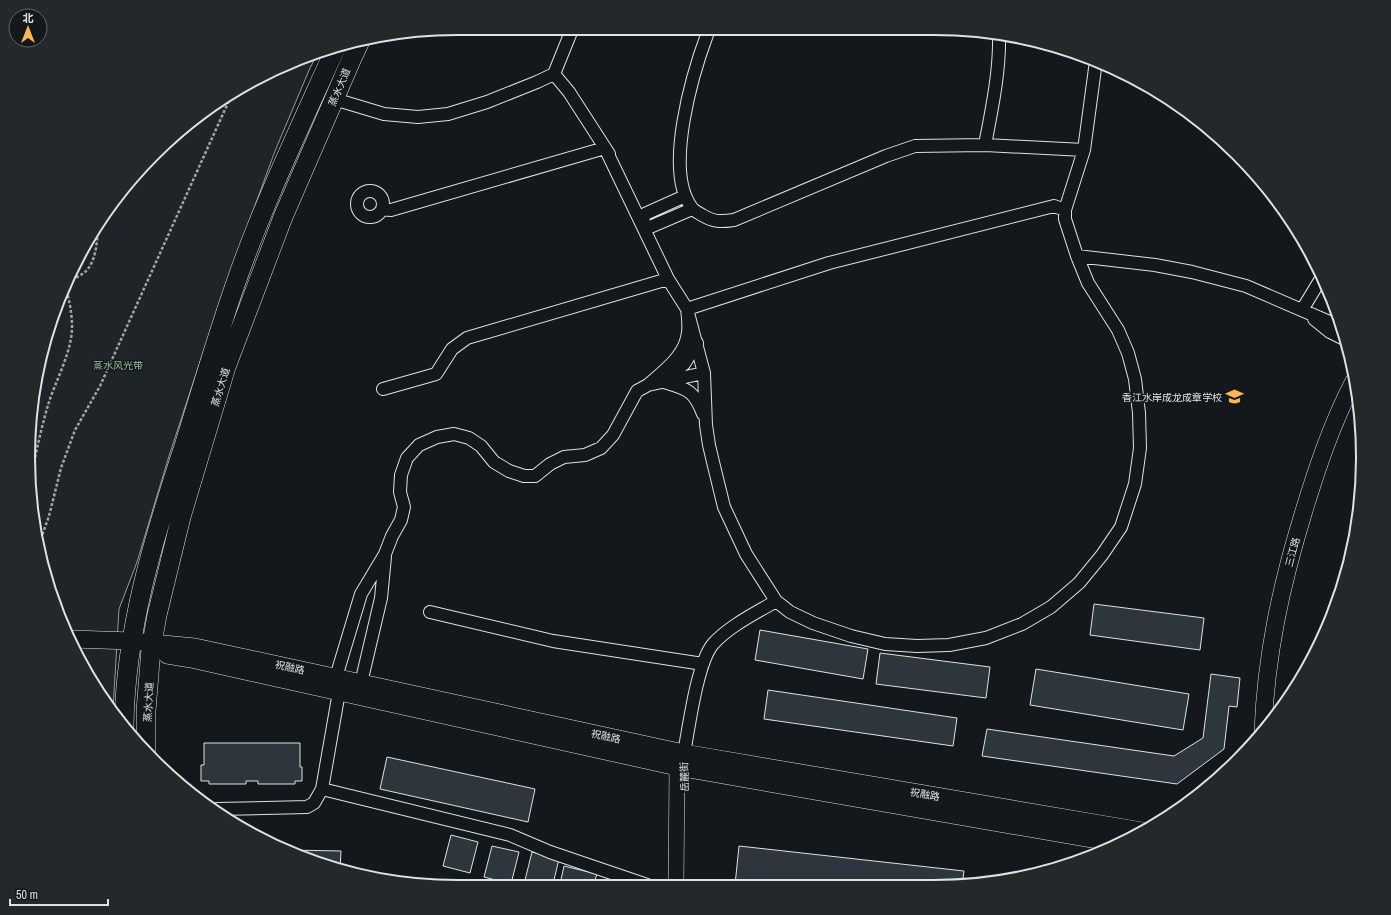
<svg xmlns="http://www.w3.org/2000/svg" width="1391" height="915" font-family="'Archivo Narrow','Noto Sans SC',sans-serif">
<style>
.green{fill:#202428;stroke:#939e99}
.building{fill:#2c363c;stroke:#d8e6dc}
.lines{fill:none;stroke-linecap:round;stroke-linejoin:round}
.minor-casing{stroke:#d8e6dc;stroke-width:14}
.tertiary-casing{stroke:#d8e6dc;stroke-width:16}
.secondary-casing{stroke:#d8e6dc;stroke-width:18}
.primary-casing{stroke:#d8e6dc;stroke-width:20}
.path{stroke:#9da8a2;stroke-width:2.5;stroke-dasharray:3 2;stroke-linecap:butt}
.minor{stroke:#14181c;stroke-width:12}
.tertiary{stroke:#14181c;stroke-width:15}
.secondary{stroke:#14181c;stroke-width:17}
.primary{stroke:#14181c;stroke-width:19}
.labels{text-anchor:middle;stroke-width:3;stroke-linejoin:round;paint-order:stroke}
.street-label{font-size:10px;fill:#d8e6dc;stroke:#14181c}
.park-label{font-size:10px;fill:#8ac095;stroke:#14181c}
.poi-label{font-size:10px;fill:#d8e6dc;stroke:#14181c;text-anchor:end}
.rim{fill:none;stroke:#d8e6dc;stroke-width:2}
</style>
<rect width="100%" height="100%" fill="#14181c"/>
<!-- green -->
<path class="green" d="M319 51 310 68 275 151 221 298 169 456 137 562 119 609 113 710 86 672 43 568 29 486V429L43 347 61 293 117 196 154 154 219 101Z"/>
<!-- building -->
<path class="building" d="M1094 604 1204 618 1200 650 1090 635Z
M760 630 868 649 863 679 755 660Z
M880 653 990 667 986 698 876 684Z
M1036 669 1189 694 1183 730 1030 705Z
M1211 674 1240 678 1237 707 1229 706 1224 749 1177 784 982 756 987 729 1174 756 1203 738Z
M768 690 957 718 953 746 764 719Z
M204 743H300V767H302V781H295V784H258V781H246V784H209V781H201V765H204Z
M387 757 535 789 528 822 380 789Z
M451 835 478 842 470 873 443 866Z
M492 846 519 852 511 884 484 877Z
M739 846 964 871 962 886 735 885Z
M287 850 341 851 340 870Z
M532 852 559 859 553 884H524Z
M564 866 597 874 595 880 611 884 613 879 633 884H560Z"/>
<g class="lines">
<defs>
<path id="minor" d="M708 32C693 72 663 171 692 208 694 211 699 213 702 215 714 222 720 222 734 220L886 156 915 146 985 145 1084 150
M554 74 569 92 609 154
M334 99 384 114 418 117 448 114 487 102 537 82 554 74 571 32
M985 145C992 108 1000 71 999 34
M357 204a13 13 0 1 1 26 0a13 13 0 1 1-26 0Z
M685 196 645 214 642 223 650 227 692 209
M382 209 391 210 605 148 668 279 687 309 704 373 706 425 709 445 713 462 724 507 746 554 776 601 790 612 813 623 851 636 885 644 917 646 949 645 986 638 1022 624 1051 607 1079 583 1102 555 1121 527 1135 484 1140 448 1139 413 1135 379 1128 353 1118 330 1088 283 1077 256 1065 219V210L1084 150 1096 61
M1077 256 1155 265 1192 272 1246 286 1341 327
M1302 310 1322 277
M1314 319 1330 332 1346 340
M666 378 684 364 697 343
M664 382C687 389 694 390 703 414
M649 384C665 370 686 355 688 332 689 325 688 317 687 309L829 263 1054 206 1065 210
M383 389 436 374 452 349 467 338 668 279
M430 612 553 641 703 664
M336 677 361 594 385 554 392 536 401 520 404 507 400 492 401 475 407 458 419 445 437 437 454 434 469 438 481 446 494 462 509 471 524 476H535L550 464 564 457 585 455 601 448 613 435 637 391 648 385 704 373
M361 683 381 598 385 557
M684 753C689 727 697 663 713 644 729 626 756 613 776 601
M322 789 339 692
M217 809 307 807 314 803 322 789 510 835 550 852 647 885"/>
<path id="tertiary" d="M676 885 677 767 682 756"/>
<path id="secondary" d="M72 639 132 641 195 647 684 753 1142 831
M167 655 191 659 677 767 1120 844
M1263 731C1266 655 1281 586 1303 514 1317 468 1332 423 1354 381"/>
<path id="primary" d="M124 727C125 629 155 534 185 443 201 390 217 337 235 285 263 204 301 125 336 47
M146 752V711L151 649 157 615 181 517 226 367 283 217 352 58 360 41"/>
</defs>
<!-- minor casing -->
<use href="#minor" class="minor-casing"/>
<!-- tertiary casing -->
<use href="#tertiary" class="tertiary-casing"/>
<!-- secondary casing -->
<use href="#secondary" class="secondary-casing"/>
<!-- primary casing -->
<use href="#primary" class="primary-casing"/>
<!-- path -->
<path class="path" d="M67 282C73 279 80 276 85 272 96 262 97 242 98 229
M30 492C33 463 40 433 48 405 55 382 72 352 72 327 72 312 69 299 65 285
M39 544 49 516 61 468 75 430 100 386 232 94"/>
<!-- minor -->
<use href="#minor" class="minor"/>
<!-- tertiary -->
<use href="#tertiary" class="tertiary"/>
<!-- secondary -->
<use href="#secondary" class="secondary"/>
<!-- primary -->
<use href="#primary" class="primary"/>
</g>
<!-- icons -->
<defs>
<symbol id="school-bare" viewBox="-9 -9 18 18"><path d="M0-5L7-2L0 1L-7-2ZM-4 1L0 2.5L4 1V4Q0 6-4 4Z" fill="#ffb74d" stroke="#14181c" stroke-width="2.5" paint-order="stroke"/></symbol>
</defs>
<g fill-rule="evenodd">
<use href="#school-bare" x="1222" y="384" width="25" height="25"/>
</g>
<g class="labels">
<!-- street labels -->
<g class="street-label">
<text transform="translate(339 87) rotate(-67)" y="4">蒸水大道</text>
<text transform="translate(220 387) rotate(-73)" y="4">蒸水大道</text>
<text transform="translate(1292 552) rotate(-75)" y="4">三江路</text>
<text transform="translate(290 667) rotate(12)" y="4">祝融路</text>
<text transform="translate(148 702) rotate(-87)" y="4">蒸水大道</text>
<text transform="translate(606 736) rotate(12)" y="4">祝融路</text>
<text transform="translate(684 777) rotate(-92)" y="4">岳麓街</text>
<text transform="translate(925 794) rotate(10)" y="4">祝融路</text>
</g>
<!-- park labels -->
<g class="park-label">
<text x="118" y="369">蒸水风光带</text>
</g>
<!-- poi labels -->
<g class="poi-label">
<text x="1222" y="401">香江水岸成龙成章学校</text>
</g>
</g>
<!-- crop -->
<path d="M0 0H1391V915H0ZM457 35H934A422 422 0 0 1 1356 457V458A422 422 0 0 1 934 880H457A422 422 0 0 1 35 458V457A422 422 0 0 1 457 35Z" fill="#24282b" fill-rule="evenodd"/>
<path class="rim" d="M457 35H934A422 422 0 0 1 1356 457V458A422 422 0 0 1 934 880H457A422 422 0 0 1 35 458V457A422 422 0 0 1 457 35Z"/>
<!-- north arrow -->
<g transform="translate(28 28)"><circle r="19" fill="#14181c" stroke="#626a69"/>
<path d="M0-3L7 15L0 10L-7 15Z" fill="#ffb74d"/>
<text y="-6" font-size="11" font-weight="bold" text-anchor="middle" fill="#d8e6dc">北</text>
</g>
<!-- scale -->
<path d="M10 899v6h98v-6" fill="none" stroke="#d8e6dc" stroke-width="2"/>
<text x="16" y="899" font-size="12" fill="#d8e6dc" stroke="#14181c" stroke-width="3" paint-order="stroke">50 m</text>
</svg>
